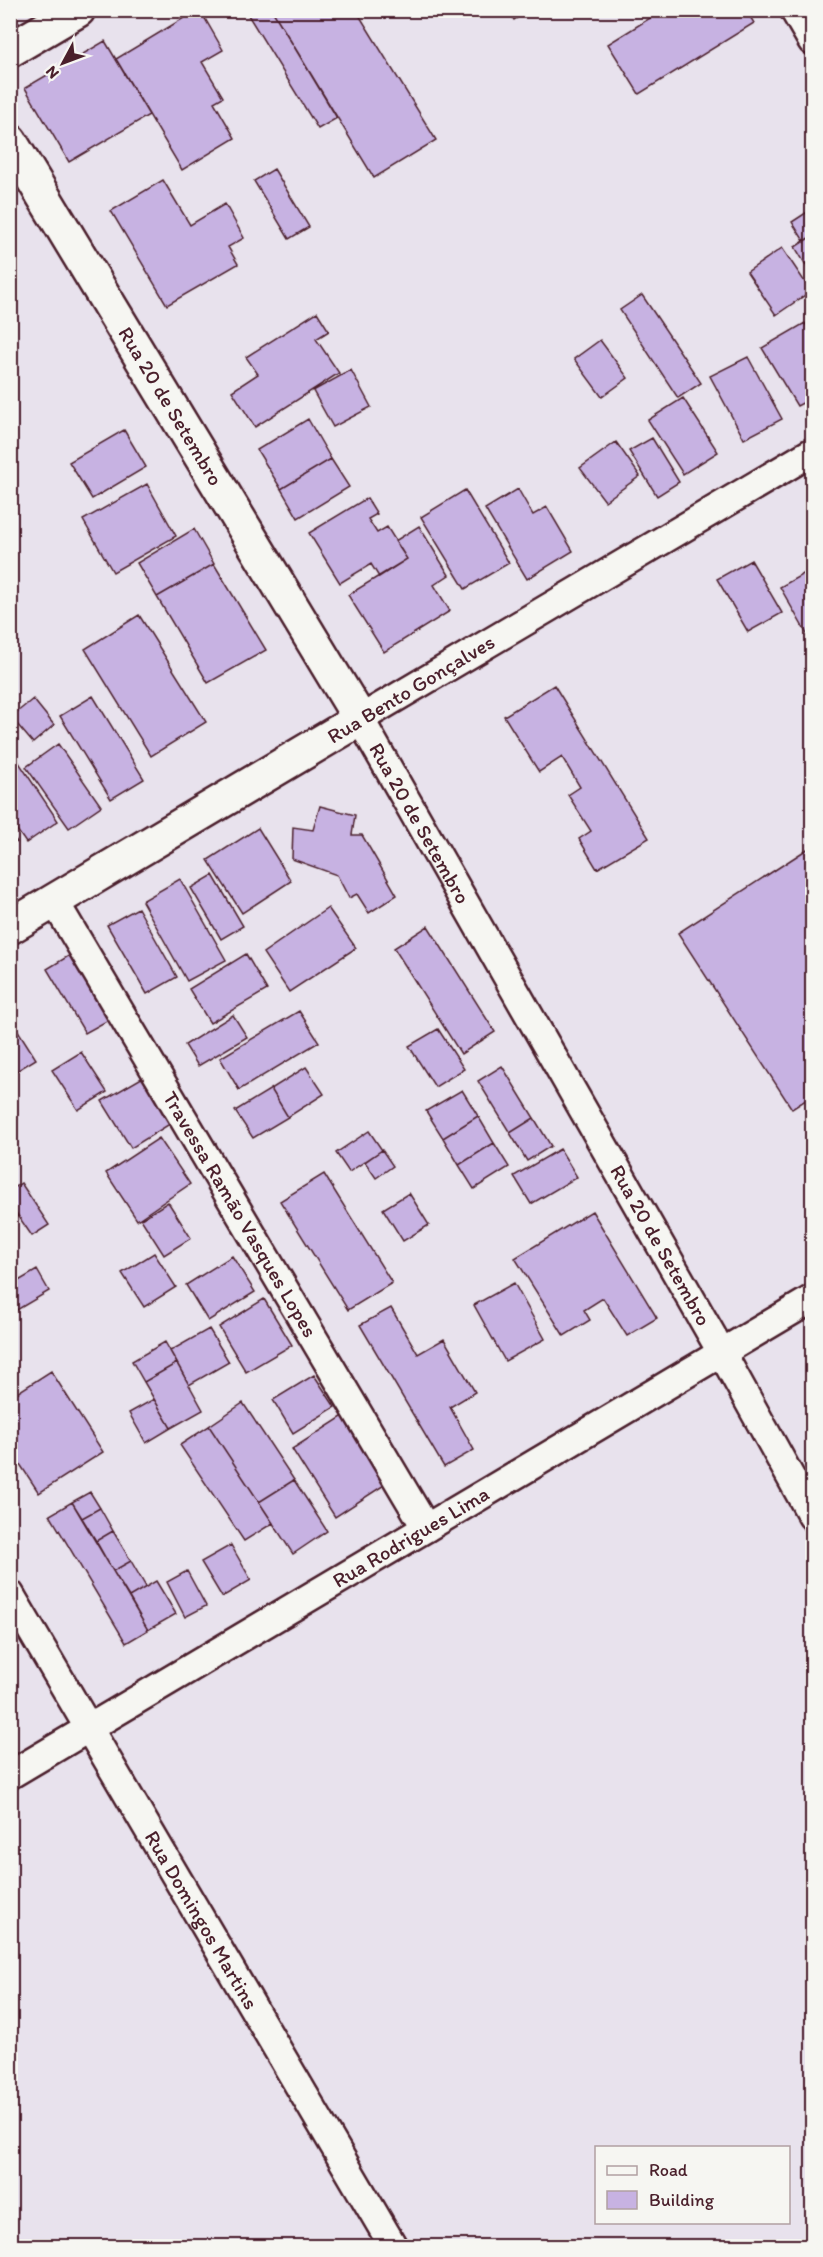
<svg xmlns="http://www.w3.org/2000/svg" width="823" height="2257" font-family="Itim,sans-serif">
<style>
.building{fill:#c7b2e2;stroke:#4a1f2b;stroke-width:1.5}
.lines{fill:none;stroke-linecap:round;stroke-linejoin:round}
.street-casing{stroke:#4a1f2b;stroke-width:32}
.secondary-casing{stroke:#4a1f2b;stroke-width:38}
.street{stroke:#f6f6f2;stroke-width:27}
.secondary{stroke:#f6f6f2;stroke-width:33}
.labels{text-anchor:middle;stroke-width:4.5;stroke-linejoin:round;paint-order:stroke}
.street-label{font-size:21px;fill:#4a1f2b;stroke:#f6f6f2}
</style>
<rect width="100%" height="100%" fill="#e8e2ed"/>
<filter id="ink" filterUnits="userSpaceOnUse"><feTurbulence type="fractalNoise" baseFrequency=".0167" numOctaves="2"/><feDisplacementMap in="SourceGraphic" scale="12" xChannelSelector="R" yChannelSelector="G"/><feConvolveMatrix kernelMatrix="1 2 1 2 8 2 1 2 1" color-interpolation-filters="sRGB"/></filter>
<g filter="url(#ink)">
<!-- building -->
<path class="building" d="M197 10H200L223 50 202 62 223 97 214 102 235 138 182 170 116 59Z
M257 10H272L337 118 318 129 248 15Z
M272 10H356L436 140 374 178Z
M508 10H529L514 20Z
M663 10H746L754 23 639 94 608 44Z
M105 41 149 115 69 162 25 88Z
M274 169 309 227 289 239 254 181Z
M163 180 190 225 225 204 244 238 228 247 238 264 167 305 111 211Z
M812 209V236L804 241 792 222Z
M812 236V275L795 247Z
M782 248 811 291 776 315 747 272Z
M642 295 701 383 678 398 620 310Z
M317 312 329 331 316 339 339 373 255 427 232 391 258 374 246 357Z
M805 323 812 336V398L797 406 762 348Z
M600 340 628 378 602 397 574 359Z
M748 357 782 419 744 439 710 376Z
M351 370 371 407 333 427 313 391Z
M683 398 718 452 683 474 648 420Z
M308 419 331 459 281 489 257 450Z
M124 430 146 467 92 499 69 462Z
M652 438 679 482 657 496 629 451Z
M616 442 640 476 605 501 580 468Z
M331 459 349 487 298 518 281 489Z
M147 484 176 536 113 572 83 520Z
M518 489 533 515 547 507 573 551 527 579 485 509Z
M465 490 509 563 465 589 421 517Z
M367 498 377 514 368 519 377 533 387 527 407 559 379 577 371 564 340 583 309 533Z
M419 526 449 575 434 585 450 611 384 652 348 595 407 559 395 541Z
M194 529 214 564 157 597 137 563Z
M751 560 782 613 748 632 717 579Z
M214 564 266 650 208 683 157 597Z
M812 569V643L780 587Z
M139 615 206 722 151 756 85 649Z
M554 685 649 838 597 869 579 839 591 831 568 795 580 787 562 757 539 772 504 716Z
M93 696 144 779 111 799 60 716Z
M33 699 54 725 33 743 11 717Z
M58 744 101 806 69 828 26 767Z
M10 749 58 821 26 843 10 820Z
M320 806 355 815 352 835H362L397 895 369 913 357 894 349 898 337 875 292 859 293 827 313 830Z
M258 828 291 881 242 913 208 860Z
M10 833 17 842 10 846Z
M812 846V1096L792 1109 678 933Z
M213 875 243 926 221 939 191 888Z
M180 879 226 960 187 981 142 901Z
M138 908 177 977 147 994 107 925Z
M328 908 356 948 289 992 263 953Z
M428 926 495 1032 461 1054 394 948Z
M75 952 114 1017 85 1033 47 969Z
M246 954 267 990 210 1023 189 989Z
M299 1011 319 1042 239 1090 220 1058Z
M233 1015 247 1037 198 1066 185 1045Z
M10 1018 36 1059 10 1075Z
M438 1029 464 1069 435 1087 409 1046Z
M81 1052 107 1092 78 1110 52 1070Z
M502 1066 534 1118 510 1133 478 1081Z
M306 1067 324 1094 288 1117 271 1089Z
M145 1076 173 1122 131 1148 102 1101Z
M271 1089 288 1117 253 1138 235 1111Z
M462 1090 478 1116 443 1138 426 1111Z
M478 1116 494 1143 459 1165 443 1138Z
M534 1118 551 1146 527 1161 510 1133Z
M369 1131 382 1150 349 1172 336 1153Z
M159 1138 190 1184 137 1220 106 1173Z
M494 1143 509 1167 474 1189 459 1165Z
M560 1149 577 1177 531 1204 514 1176Z
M382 1150 393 1166 376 1178 365 1162Z
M324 1174 392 1283 348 1310 280 1201Z
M21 1183 49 1225 32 1236 10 1204V1190Z
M409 1193 429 1225 403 1241 383 1209Z
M168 1202 191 1238 164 1255 141 1219Z
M10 1204 18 1216 10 1221Z
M592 1211 657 1318 627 1336 603 1298 584 1310 590 1320 564 1336 515 1258Z
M154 1253 176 1287 144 1307 122 1273Z
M232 1256 255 1292 208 1321 186 1285Z
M37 1270 49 1291 10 1314V1286Z
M514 1283 545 1339 505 1361 474 1305Z
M264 1299 292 1345 246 1372 219 1327Z
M391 1308 418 1354 444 1339 475 1392 450 1407 474 1450 444 1467 360 1325Z
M209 1329 229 1362 189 1385 170 1351Z
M165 1342 177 1363 144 1382 132 1361Z
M177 1363 203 1410 171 1428 144 1382Z
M51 1371 103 1452 39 1493 10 1449V1382L17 1393Z
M314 1375 335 1407 293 1433 273 1400Z
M154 1399 171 1428 146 1443 129 1413Z
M243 1403 294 1480 259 1502 209 1426Z
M348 1413 392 1480 335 1517 292 1449Z
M209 1426 273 1523 244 1541 180 1445Z
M294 1480 327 1531 293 1554 259 1502Z
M90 1492 100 1508 82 1518 72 1502Z
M72 1502 148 1630 126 1643 50 1515Z
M100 1508 113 1531 96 1541 82 1518Z
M113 1531 131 1561 113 1571 96 1541Z
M231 1545 251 1580 222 1597 201 1562Z
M131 1561 146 1587 129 1597 113 1571Z
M187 1571 206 1606 185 1617 167 1582Z
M156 1581 176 1614 148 1630 129 1597Z"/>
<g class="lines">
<defs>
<g id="street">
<path d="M794 10 812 41"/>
<path id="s1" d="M812 452 360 719 722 1353 812 1516"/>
<path id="s2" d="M55 902 426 1528"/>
<path id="s3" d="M10 1594 393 2246"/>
<path id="s4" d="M10 1775 812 1299"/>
</g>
<g id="secondary">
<path d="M10 50 78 10"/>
<path id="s5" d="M10 141 360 719 10 927"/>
</g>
</defs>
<!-- street casing -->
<use href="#street" class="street-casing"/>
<!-- secondary casing -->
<use href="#secondary" class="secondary-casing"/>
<!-- street -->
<use href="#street" class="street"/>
<!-- secondary -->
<use href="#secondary" class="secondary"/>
</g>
</g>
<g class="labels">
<!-- street labels -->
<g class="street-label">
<text dy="7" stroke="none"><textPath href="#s5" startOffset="310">Rua 20 de Setembro</textPath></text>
<text transform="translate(411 689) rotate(-31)" y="7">Rua Bento Gonçalves</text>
<text dy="7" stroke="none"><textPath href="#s1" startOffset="645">Rua 20 de Setembro</textPath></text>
<text dy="7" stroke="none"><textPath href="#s2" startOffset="363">Travessa Ramão Vasques Lopes</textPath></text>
<text dy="7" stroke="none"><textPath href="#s1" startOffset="1131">Rua 20 de Setembro</textPath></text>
<text dy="7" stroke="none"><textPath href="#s4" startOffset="466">Rua Rodrigues Lima</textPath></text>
<text dy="7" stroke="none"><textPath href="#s3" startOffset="378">Rua Domingos Martins</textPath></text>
</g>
</g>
<!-- margin -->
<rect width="823" height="2257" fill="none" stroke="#f6f6f2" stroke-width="36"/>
<rect x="18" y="18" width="787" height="2221" fill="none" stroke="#4a1f2b" stroke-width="2" filter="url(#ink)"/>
<!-- legend -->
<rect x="595" y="2146" width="195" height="78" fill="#f6f6f2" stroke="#b1a0a2" stroke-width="1.5"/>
<rect x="607" y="2166" width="30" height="9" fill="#f6f6f2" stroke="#b1a0a2" stroke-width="1.5"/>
<text x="649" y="2176" font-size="18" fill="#4a1f2b">Road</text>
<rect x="607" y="2191" width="30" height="18" fill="#c7b2e2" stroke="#b1a0a2" stroke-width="1.5"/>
<text x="649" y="2206" font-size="18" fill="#4a1f2b">Building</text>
<!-- north arrow -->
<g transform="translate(63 63) rotate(229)" stroke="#f6f6f2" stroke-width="4.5" paint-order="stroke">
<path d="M0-4.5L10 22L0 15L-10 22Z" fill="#4a1f2b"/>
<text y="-9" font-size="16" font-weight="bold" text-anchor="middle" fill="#4a1f2b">N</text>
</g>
</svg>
